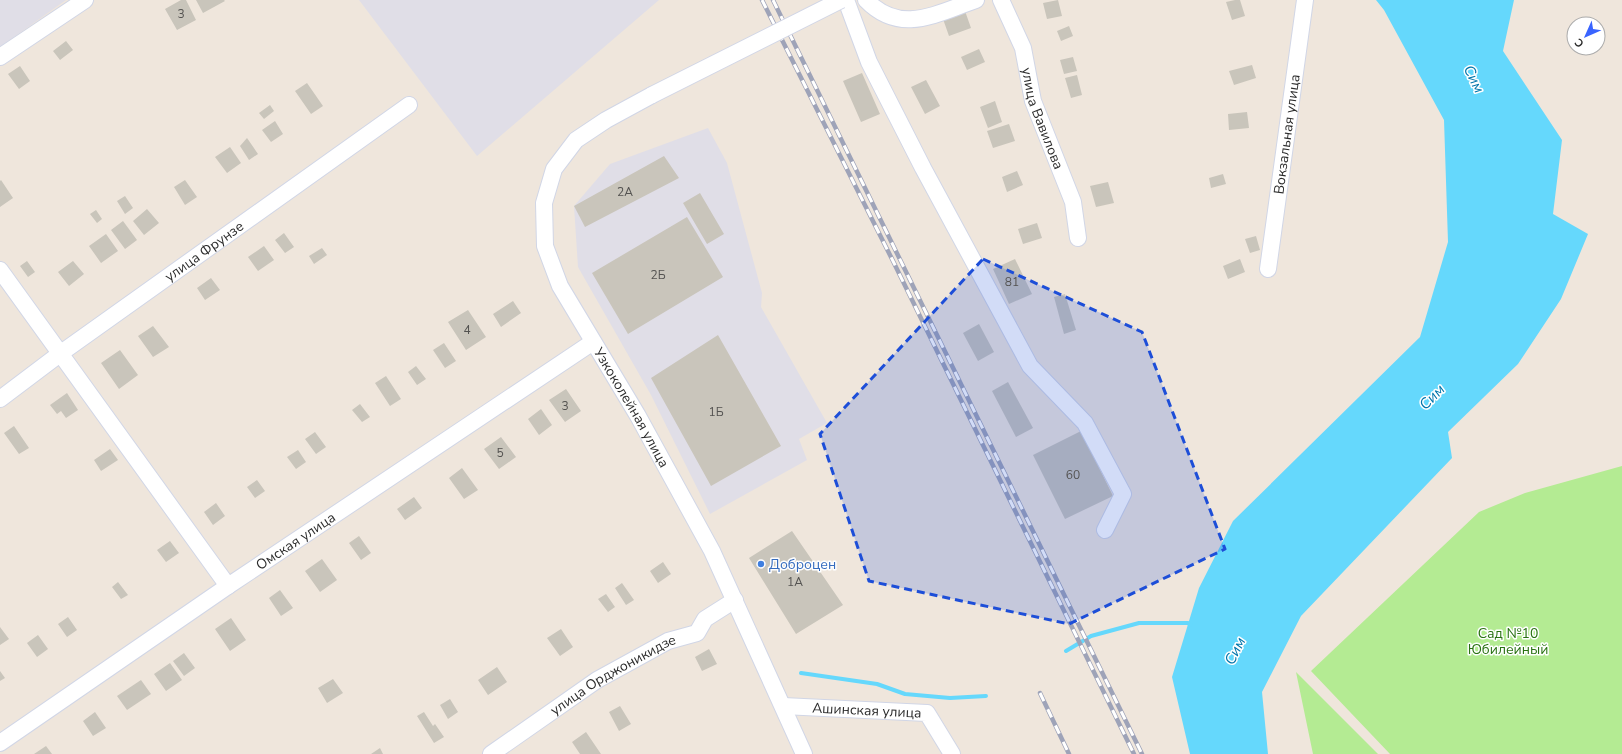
<svg xmlns="http://www.w3.org/2000/svg" width="1622" height="754" font-family="'Nunito Sans',sans-serif">
<style>
.industrial{fill:#e0dee7}
.green{fill:#b4eb93}
.water{fill:#65d8fc}
.lines{fill:none;stroke-linecap:round;stroke-linejoin:round}
.stream{stroke:#65d8fc;stroke-width:4}
.building{fill:#c9c5bb}
.minor-casing{stroke:#d1d6e6;stroke-width:18}
.minor{stroke:#fff;stroke-width:16}
.rail-casing{stroke:#9ea3b8;stroke-width:4.5}
.rail{stroke:#fff;stroke-width:3;stroke-dasharray:9;stroke-linecap:butt}
.minor-bridge-casing{stroke:#d1d6e6;stroke-width:18;stroke-linecap:butt}
.minor-bridge{stroke:#fff;stroke-width:16}
.marked{fill:#1d4ed8;fill-opacity:0.2;stroke:#1d4ed8;stroke-width:3;stroke-dasharray:8 5;stroke-linejoin:round}
.shop-dot{fill:#3f7fe0;stroke:#fff;stroke-width:1.5}
.labels{text-anchor:middle;stroke-width:3;stroke-linejoin:round;paint-order:stroke}
.number-label{font-size:12px;fill:#535250}
.street-label{font-size:14px;fill:#2c2c2c;stroke:#fff}
.shop-label{font-size:14px;fill:#366cbe;stroke:#fff;text-anchor:start}
.park-label{font-size:14px;fill:#297212;stroke:#fff}
.water-label{font-size:15px;font-style:italic;fill:#0075ab;stroke:#fff}
</style>
<rect width="100%" height="100%" fill="#efe6dc"/>
<!-- industrial -->
<path class="industrial" d="M0 0H66L0 47Z
M359 0H659L477 156Z
M708 128 727 163 762 293 761 307 827 423 799 439 807 460 710 514 651 395 578 267 574 206 610 164Z"/>
<!-- green -->
<path class="green" d="M1622 466V754H1390L1311 671 1479 512 1525 493Z
M1296 672 1378 754H1313Z"/>
<!-- water -->
<path class="water" d="M1376 0H1514L1503 51 1562 140 1553 214 1588 234 1561 299 1518 364 1448 432 1452 458 1301 616 1262 692 1268 754H1190L1172 677 1199 588 1233 521 1420 337 1448 242 1444 120 1384 10Z"/>
<g class="lines">
<!-- stream -->
<path class="stream" d="M1066 651 1091 636 1139 623H1188L1191 625
M801 673 877 684 905 694 950 698 986 696"/>
</g>
<!-- building -->
<path class="building" d="M181 0H186L196 20 177 30 165 9Z
M196 0H224L225 1 203 13Z
M1058 0 1062 16 1047 19 1043 3Z
M1235 0H1240L1245 16 1232 20 1226 2Z
M965 11 971 28 949 36 943 19Z
M1069 26 1073 36 1061 41 1057 31Z
M66 41 73 50 60 60 53 51Z
M979 49 985 62 967 70 961 57Z
M1073 57 1077 71 1064 74 1060 60Z
M1252 65 1256 78 1234 85 1229 71Z
M20 66 30 81 19 89 8 74Z
M862 73 880 114 861 122 843 81Z
M1077 75 1082 95 1071 98 1065 78Z
M926 80 940 106 925 114 911 87Z
M307 83 323 106 311 114 295 91Z
M995 101 1002 122 988 128 980 107Z
M270 105 274 111 264 119 259 113Z
M1247 112 1249 128 1229 130 1228 114Z
M275 121 283 134 271 142 262 130Z
M1009 124 1015 141 993 148 987 131Z
M247 138 258 154 249 160 240 146Z
M230 147 241 163 227 173 215 157Z
M664 156 679 178 585 227 574 206Z
M1017 171 1023 185 1007 192 1002 177Z
M1223 174 1226 184 1211 188 1209 178Z
M1 180 13 198 0 207V181Z
M185 180 197 197 185 205 174 187Z
M1108 182 1114 203 1096 207 1090 186Z
M700 193 724 234 707 244 683 203Z
M125 196 133 208 125 214 117 201Z
M147 209 159 223 144 235 133 221Z
M96 210 102 219 97 223 90 214Z
M687 217 723 277 628 334 592 273Z
M123 221 137 240 125 249 111 230Z
M1037 223 1042 238 1023 244 1018 229Z
M284 233 294 247 285 253 275 240Z
M106 234 118 251 101 263 89 246Z
M1256 236 1260 250 1250 253 1245 239Z
M264 246 274 260 258 271 248 257Z
M322 248 327 255 314 264 309 256Z
M1015 259 1032 294 1009 304 993 269Z
M1240 259 1245 272 1228 279 1223 266Z
M27 261 35 272 28 277 20 266Z
M73 261 84 274 69 286 58 272Z
M211 278 220 290 205 300 197 288Z
M1065 294 1076 330 1064 334 1054 297Z
M513 301 521 313 501 327 493 314Z
M468 310 486 337 466 350 448 322Z
M979 324 994 352 978 361 963 333Z
M153 326 169 347 153 357 138 336Z
M718 335 781 446 711 486 651 378Z
M444 343 456 361 445 368 433 350Z
M120 350 138 375 119 389 101 363Z
M416 366 426 379 417 385 408 372Z
M386 376 401 399 390 406 375 383Z
M1008 382 1033 428 1016 437 992 391Z
M566 389 581 411 565 422 549 400Z
M67 393 78 410 66 418 61 411 57 414 50 405Z
M360 404 370 417 362 422 352 410Z
M541 409 552 425 539 435 528 419Z
M14 426 29 448 19 454 4 433Z
M1081 431 1113 496 1065 519 1033 455Z
M315 432 326 447 316 454 305 439Z
M501 437 516 457 499 469 484 449Z
M110 449 118 460 101 471 94 460Z
M298 450 306 462 296 469 287 457Z
M462 468 478 490 464 499 449 478Z
M257 480 265 491 255 498 247 487Z
M414 497 422 508 405 520 397 509Z
M216 503 225 516 213 525 204 512Z
M792 531 843 605 796 634 749 558Z
M359 536 371 553 361 560 349 543Z
M170 541 179 553 166 562 157 550Z
M322 559 337 580 320 592 305 571Z
M663 562 671 574 658 583 650 571Z
M118 582 128 595 121 599 112 587Z
M622 583 634 600 626 605 615 588Z
M280 590 293 608 281 616 269 598Z
M606 594 615 607 608 612 598 599Z
M68 617 77 630 67 637 58 624Z
M231 618 246 640 230 651 215 629Z
M0 627 9 639 0 645Z
M561 629 573 647 560 656 547 638Z
M38 635 48 649 37 657 27 643Z
M709 649 717 664 702 671 695 657Z
M184 653 195 668 184 676 173 661Z
M170 663 182 680 166 691 154 674Z
M497 667 507 682 488 695 478 680Z
M0 671 5 678 0 681Z
M333 679 343 693 327 703 318 688Z
M141 680 151 694 127 710 117 696Z
M450 699 458 712 448 719 440 705Z
M620 706 631 724 619 731 609 712Z
M95 712 106 728 93 736 83 721Z
M424 712 433 726 435 724 444 737 434 743 417 716Z
M586 732 601 754H580L572 742Z
M46 746 52 754H34Z
M380 748 383 754H371Z"/>
<g class="lines">
<defs>
<g id="minor">
<path d="M846 0 869 62 923 168 1030 366 1085 423 1123 494 1105 530"/>
<path d="M866 0C901 36 937 13 976 0"/>
<path id="s1" d="M1001 0 1023 48 1033 101 1073 202 1078 238"/>
<path d="M0 57 85 0"/>
<path id="s2" d="M652 95 606 120 576 140 554 169 544 203 545 246 560 286 638 416 712 551 804 754"/>
<path id="s3" d="M1268 269 1305 0"/>
<path d="M0 270 228 586"/>
<path id="s4" d="M0 399 61 353 409 105"/>
<path id="s5" d="M783 706 927 713 952 754"/>
<path id="s6" d="M0 743 228 586 593 342"/>
<path id="s7" d="M491 754 597 680 668 641 697 633 705 619 735 600"/>
</g>
</defs>
<!-- minor casing -->
<use href="#minor" class="minor-casing"/>
<!-- minor -->
<use href="#minor" class="minor"/>
<defs>
<path id="rail" d="M762 0 893 261 1134 754
M773 0 1142 754
M1040 693 1069 754"/>
</defs>
<!-- rail casing -->
<use href="#rail" class="rail-casing"/>
<!-- rail -->
<use href="#rail" class="rail"/>
<defs>
<path id="minor-bridge" d="M652 95 841 0"/>
</defs>
<!-- minor-bridge casing -->
<use href="#minor-bridge" class="minor-bridge-casing"/>
<!-- minor-bridge -->
<use href="#minor-bridge" class="minor-bridge"/>
</g>
<!-- marked area -->
<path class="marked" d="M983 259 1142 332 1225 549 1069 624 869 581 820 434Z"/>
<!-- markers -->
<circle class="shop-dot" cx="761" cy="564" r="4"/>
<g class="labels">
<!-- number labels -->
<g class="number-label">
<text x="181" y="18">3</text>
<text x="625" y="196">2А</text>
<text x="658" y="279">2Б</text>
<text x="1012" y="286">81</text>
<text x="467" y="334">4</text>
<text x="565" y="410">3</text>
<text x="716" y="416">1Б</text>
<text x="500" y="457">5</text>
<text x="1073" y="479">60</text>
<text x="795" y="586">1А</text>
</g>
<!-- street labels -->
<g class="street-label">
<text dy="5" stroke="none"><textPath href="#s1" startOffset="126">улица Вавилова</textPath></text>
<text dy="5" stroke="none"><textPath href="#s3" startOffset="136">Вокзальная улица</textPath></text>
<text dy="5" stroke="none"><textPath href="#s4" startOffset="252">улица Фрунзе</textPath></text>
<text dy="5" stroke="none"><textPath href="#s2" startOffset="387">Узкоколейная улица</textPath></text>
<text dy="5" stroke="none"><textPath href="#s6" startOffset="358">Омская улица</textPath></text>
<text dy="5" stroke="none"><textPath href="#s7" startOffset="146">улица Орджоникидзе</textPath></text>
<text dy="5" stroke="none"><textPath href="#s5" startOffset="84">Ашинская улица</textPath></text>
</g>
<!-- shop labels -->
<g class="shop-label">
<text x="769" y="569">Доброцен</text>
</g>
<!-- park labels -->
<g class="park-label">
<text x="1508" y="638">Сад №10<tspan x="1508" dy="16">Юбилейный</tspan></text>
</g>
<!-- water labels -->
<g class="water-label">
<text transform="translate(1474 79) rotate(64)" y="5">Сим</text>
<text transform="translate(1432 397) rotate(-46)" y="5">Сим</text>
<text transform="translate(1235 651) rotate(-64)" y="5">Сим</text>
</g>
</g>
<!-- north arrow -->
<g transform="translate(1586 36) rotate(225)"><circle r="19" fill="#ffffff" stroke="#ababab"/>
<path d="M0-3L7 15L0 10L-7 15Z" fill="#3964ff"/>
<text y="-6" font-size="11" font-weight="bold" text-anchor="middle" fill="#2c2c2c">С</text>
</g>
</svg>
